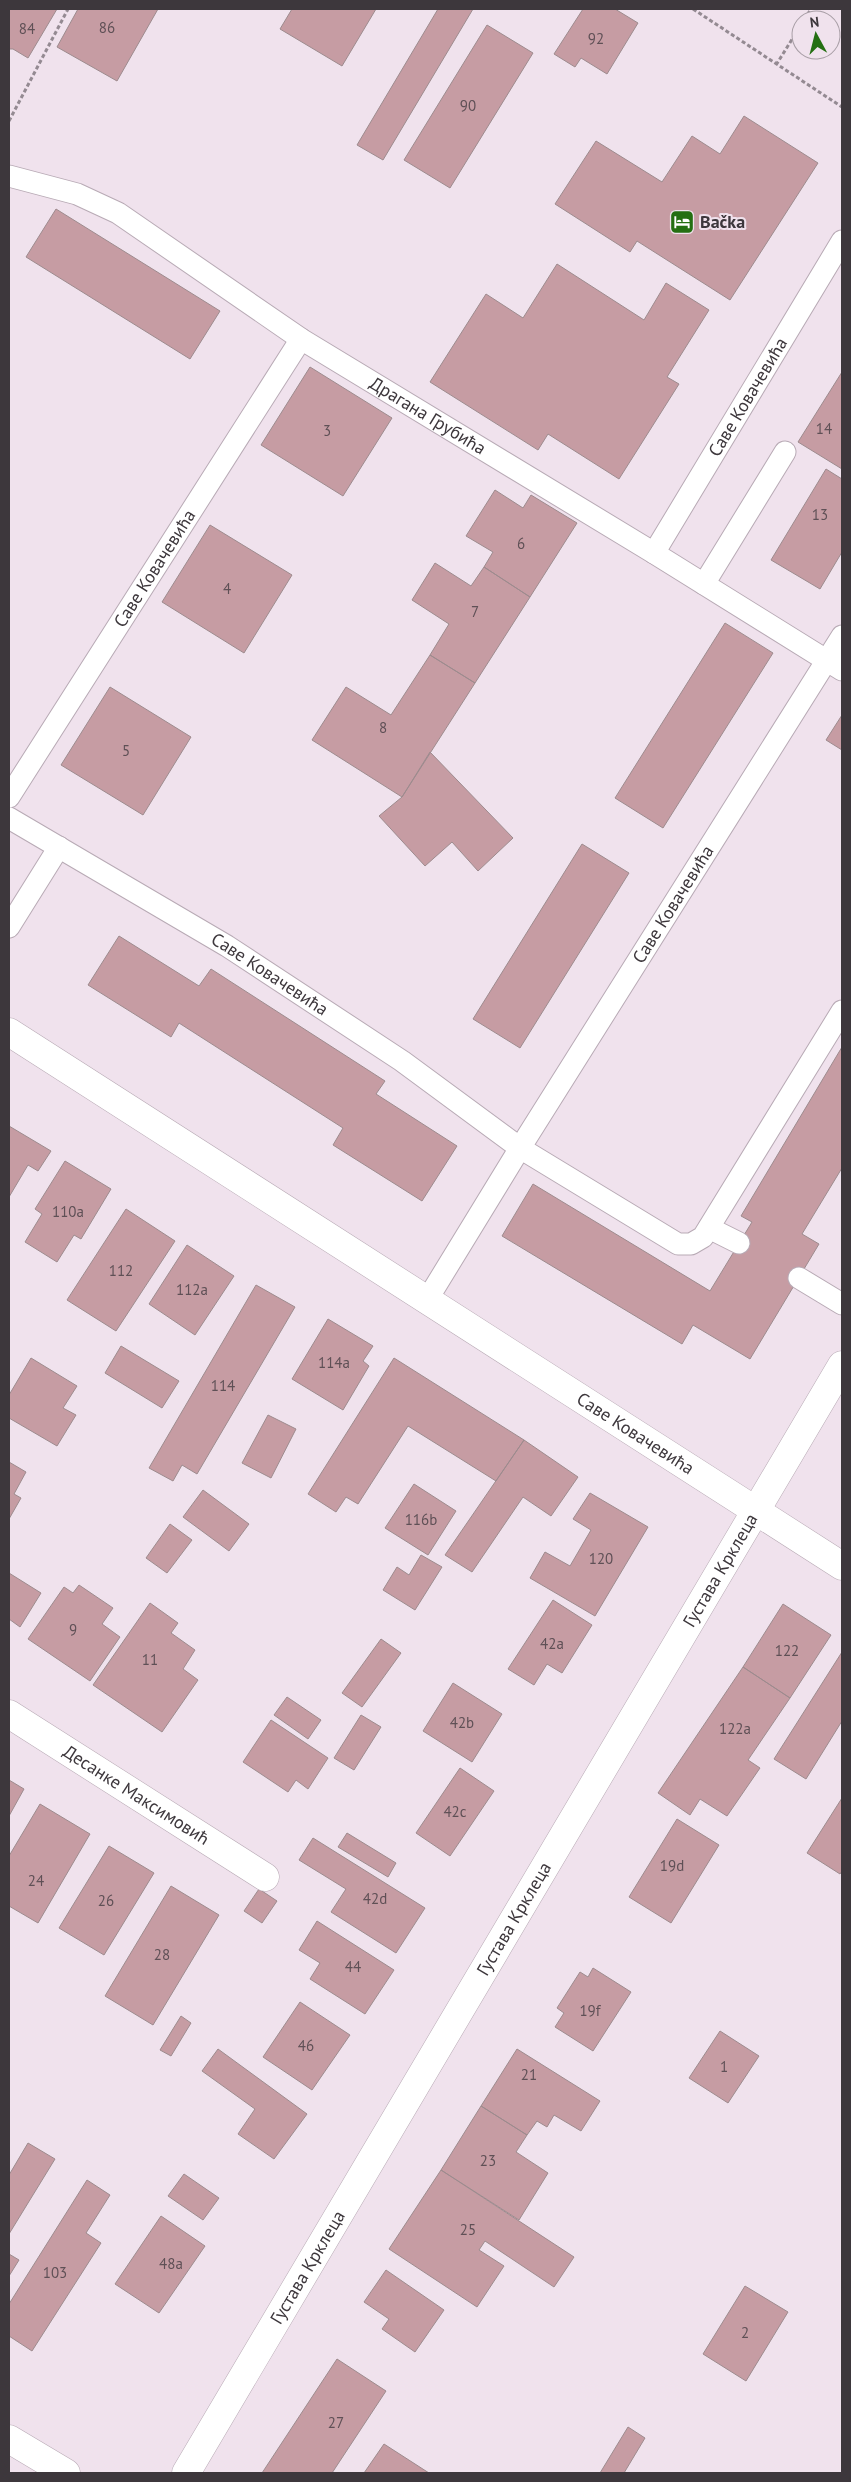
<svg xmlns="http://www.w3.org/2000/svg" width="851" height="2482" font-family="'PT Sans',sans-serif">
<style>
.building{fill:#c69ca3;stroke:#9d8b8e}
.lines{fill:none;stroke-linecap:round;stroke-linejoin:round}
.service-casing{stroke:#b8aab5;stroke-width:23}
.minor-casing{stroke:#b8aab5;stroke-width:29}
.primary-casing{stroke:#b8aab5;stroke-width:29}
.path{stroke:#948a92;stroke-width:3;stroke-dasharray:4 2.5;stroke-linecap:butt}
.service{stroke:#fff;stroke-width:21}
.minor{stroke:#fff;stroke-width:28}
.primary{stroke:#fff;stroke-width:28}
.labels{text-anchor:middle;stroke-width:4;stroke-linejoin:round;paint-order:stroke}
.number-label{font-size:15px;fill:#5f5056}
.poi-label{font-size:18px;font-weight:bold;fill:#3d373c;stroke:#f0e2ed;text-anchor:start}
.street-label{font-size:18px;fill:#3d373c;stroke:#f0e2ed}
</style>
<rect width="100%" height="100%" fill="#f0e2ed"/>
<!-- building -->
<path class="building" d="M9 9H57L28 58 13 49H9Z
M78 9H158L117 81 57 47Z
M292 9H376L342 66 280 29Z
M438 9H473L383 160 357 145Z
M583 9H615L638 23 607 74 581 58 575 67 554 54Z
M487 25 533 53 450 188 404 160Z
M744 116 818 163 730 300 637 241 630 252 555 204 596 141 662 182 692 136 720 154Z
M56 209 220 311 190 359 26 257Z
M557 264 644 320 666 283 709 310 667 377 679 384 619 479 548 434 538 450 430 382 486 294 523 318Z
M310 367 392 418 343 496 261 445Z
M842 372V469L798 442Z
M826 469 842 479V552L820 589 771 560Z
M495 490 523 508 531 495 577 523 530 597 484 567 493 552 466 536Z
M210 525 292 575 244 653 162 602Z
M435 563 471 586 484 567 530 597 475 683 430 655 449 624 412 600Z
M725 623 773 653 663 828 615 798Z
M430 655 475 683 402 797 312 740 346 687 391 715Z
M110 687 191 737 143 815 61 765Z
M842 715V750L826 740Z
M430 752 513 838 478 871 452 842 425 866 379 816 402 797Z
M582 844 629 873 520 1048 473 1019Z
M119 936 199 986 211 969 385 1081 376 1094 457 1146 422 1201 333 1145 343 1128 179 1023 171 1037 88 985Z
M842 1047V1168L802 1234 819 1244 750 1359 693 1325 682 1344 502 1236 533 1184 710 1291 752 1222 741 1216Z
M9 1126 51 1151 38 1171 28 1165 9 1197Z
M65 1161 111 1189 81 1239 74 1235 57 1262 25 1242 42 1214 35 1209Z
M126 1209 175 1241 116 1331 67 1300Z
M187 1245 234 1276 195 1335 149 1304Z
M256 1285 295 1307 197 1474 182 1465 173 1481 149 1468Z
M328 1319 373 1346 363 1361 369 1366 343 1410 292 1379Z
M121 1346 179 1381 162 1408 105 1373Z
M31 1358 77 1386 63 1408 76 1415 57 1446 9 1418V1395Z
M394 1358 524 1440 496 1481 408 1426 358 1504 346 1497 336 1512 308 1494Z
M268 1415 296 1429 271 1478 242 1463Z
M524 1440 578 1477 551 1516 523 1497 472 1572 445 1555Z
M9 1462 26 1472 14 1494 21 1498 9 1519Z
M414 1484 456 1511 428 1555 385 1528Z
M203 1490 249 1524 229 1551 183 1517Z
M590 1493 648 1527 595 1616 530 1578 545 1552 570 1566 591 1530 573 1519Z
M170 1524 192 1540 167 1573 146 1558Z
M421 1555 442 1567 415 1610 383 1590 397 1567 409 1575Z
M9 1573 41 1593 20 1627 9 1619Z
M79 1585 113 1608 102 1624 120 1637 90 1681 28 1639 64 1587 73 1593Z
M553 1600 592 1625 562 1673 547 1664 534 1685 508 1669Z
M150 1603 178 1623 171 1633 195 1650 183 1669 198 1680 162 1732 93 1685Z
M783 1604 831 1635 790 1698 743 1667Z
M381 1639 401 1653 362 1707 342 1693Z
M842 1652V1721L806 1779 774 1759Z
M743 1667 790 1698 748 1760 760 1768 727 1816 700 1799 690 1815 658 1793Z
M453 1683 502 1714 472 1762 423 1731Z
M287 1697 321 1720 308 1739 274 1715Z
M361 1715 381 1727 354 1770 334 1758Z
M271 1720 328 1758 308 1789 296 1780 288 1792 243 1762Z
M460 1768 494 1791 450 1856 416 1833Z
M9 1780 24 1789 9 1816Z
M842 1798V1871L840 1874 807 1853Z
M40 1804 90 1834 38 1923 9 1906V1856Z
M677 1819 719 1845 671 1923 629 1897Z
M347 1833 396 1863 388 1877 338 1847Z
M313 1838 425 1908 396 1953 331 1912 346 1889 299 1860Z
M109 1846 154 1873 104 1955 59 1928Z
M171 1886 219 1915 153 2025 105 1996Z
M259 1889 277 1901 262 1923 244 1911Z
M317 1921 394 1970 365 2014 310 1979 320 1963 299 1950Z
M593 1968 631 1992 593 2051 555 2027 564 2013 557 2008 580 1972 588 1977Z
M300 2002 350 2035 312 2090 263 2057Z
M181 2016 191 2023 171 2056 160 2050Z
M720 2031 759 2056 728 2103 689 2078Z
M218 2049 307 2114 274 2159 238 2134 255 2109 202 2071Z
M517 2049 600 2101 581 2131 554 2115 547 2127 537 2121 527 2135 481 2106Z
M481 2106 527 2135 516 2152 548 2173 519 2220 441 2170Z
M28 2143 55 2159 9 2234V2175Z
M441 2170 574 2257 554 2287 485 2241 479 2250 504 2266 477 2307 389 2249Z
M184 2174 219 2198 203 2220 168 2196Z
M87 2180 110 2195 86 2233 101 2243 32 2351 9 2336V2304Z
M161 2216 205 2246 159 2313 115 2284Z
M9 2254 19 2260 9 2276Z
M386 2270 444 2310 415 2352 382 2329 389 2319 364 2302Z
M745 2286 788 2312 746 2381 703 2354Z
M337 2359 386 2391 332 2473H262Z
M628 2427 645 2438 624 2473H600Z
M384 2444 429 2473H364Z"/>
<g class="lines">
<defs>
<g id="service">
<path id="s1" d="M9 176 77 194 118 213 301 339 654 553 842 670"/>
<path id="s2" d="M654 553 842 241"/>
<path d="M704 584 785 452"/>
<path id="s3" d="M9 797 301 339"/>
<path id="s4" d="M9 818 227 946 402 1061 520 1148 678 1244H691L703 1237 842 1011"/>
<path d="M9 927 59 847"/>
<path d="M709 1228 739 1243"/>
<path d="M799 1278 842 1304"/>
<path id="s5" d="M427 1300 520 1148 842 636"/>
</g>
<g id="minor">
<path id="s6" d="M9 1032 842 1566"/>
<path id="s7" d="M9 1714 265 1877"/>
<path id="s8" d="M186 2473 842 1365"/>
</g>
<path id="primary" d="M9 2439 66 2473"/>
</defs>
<!-- service casing -->
<use href="#service" class="service-casing"/>
<!-- minor casing -->
<use href="#minor" class="minor-casing"/>
<!-- primary casing -->
<use href="#primary" class="primary-casing"/>
<!-- path -->
<path class="path" d="M693 9 842 107
M804 20 811 9
M776 65 801 25
M9 121 68 9"/>
<!-- service -->
<use href="#service" class="service"/>
<!-- minor -->
<use href="#minor" class="minor"/>
<!-- primary -->
<use href="#primary" class="primary"/>
</g>
<!-- icons -->
<defs>
<symbol id="hotel-square" viewBox="-11 -11 22 22"><rect x="-9" y="-9" width="18" height="18" rx="4" fill="#246f12" stroke="#f0e2ed"/><path d="M-6-4.5h1.5V1H6V5H4.5V3h-9V5H-6ZM-4 0a1.8 1.8 0 1 1 3.6 0ZM.5 0V-2.5h3Q6-2.5 6 0Z" fill="#fff"/></symbol>
</defs>
<g fill-rule="evenodd">
<use href="#hotel-square" x="668" y="208" width="28" height="28"/>
</g>
<g class="labels">
<!-- number labels -->
<g class="number-label">
<text x="107" y="33">86</text>
<text x="27" y="34">84</text>
<text x="596" y="44">92</text>
<text x="468" y="111">90</text>
<text x="824" y="434">14</text>
<text x="327" y="436">3</text>
<text x="820" y="520">13</text>
<text x="521" y="549">6</text>
<text x="227" y="594">4</text>
<text x="475" y="617">7</text>
<text x="383" y="733">8</text>
<text x="126" y="756">5</text>
<text x="68" y="1217">110a</text>
<text x="121" y="1276">112</text>
<text x="192" y="1295">112a</text>
<text x="334" y="1368">114a</text>
<text x="223" y="1391">114</text>
<text x="421" y="1525">116b</text>
<text x="601" y="1564">120</text>
<text x="73" y="1635">9</text>
<text x="552" y="1649">42a</text>
<text x="787" y="1656">122</text>
<text x="150" y="1665">11</text>
<text x="462" y="1728">42b</text>
<text x="735" y="1734">122a</text>
<text x="455" y="1817">42c</text>
<text x="672" y="1871">19d</text>
<text x="36" y="1886">24</text>
<text x="375" y="1904">42d</text>
<text x="106" y="1906">26</text>
<text x="162" y="1960">28</text>
<text x="353" y="1972">44</text>
<text x="590" y="2016">19f</text>
<text x="306" y="2051">46</text>
<text x="724" y="2072">1</text>
<text x="529" y="2080">21</text>
<text x="488" y="2166">23</text>
<text x="468" y="2235">25</text>
<text x="171" y="2269">48a</text>
<text x="55" y="2278">103</text>
<text x="745" y="2338">2</text>
<text x="336" y="2428">27</text>
</g>
<!-- poi labels -->
<g class="poi-label">
<text x="700" y="228">Bačka</text>
</g>
<!-- street labels -->
<g class="street-label">
<text dy="6" stroke="none"><textPath href="#s2" startOffset="182">Саве Ковачевића</textPath></text>
<text dy="6" stroke="none"><textPath href="#s1" startOffset="486">Драгана Грубића</textPath></text>
<text dy="6" stroke="none"><textPath href="#s3" startOffset="271">Саве Ковачевића</textPath></text>
<text dy="6" stroke="none"><textPath href="#s5" startOffset="466">Саве Ковачевића</textPath></text>
<text dy="6" stroke="none"><textPath href="#s4" startOffset="304">Саве Ковачевића</textPath></text>
<text dy="6" stroke="none"><textPath href="#s6" startOffset="744">Саве Ковачевића</textPath></text>
<text dy="6" stroke="none"><textPath href="#s8" startOffset="1049">Густава Крклеца</textPath></text>
<text dy="6" stroke="none"><textPath href="#s7" startOffset="151">Десанке Максимовић</textPath></text>
<text dy="6" stroke="none"><textPath href="#s8" startOffset="644">Густава Крклеца</textPath></text>
<text dy="6" stroke="none"><textPath href="#s8" startOffset="239">Густава Крклеца</textPath></text>
</g>
</g>
<!-- border -->
<rect width="851" height="2482" fill="none" stroke="#3d373c" stroke-width="20"/>
<!-- north arrow -->
<g transform="translate(816 35) rotate(353)"><circle r="24" fill="#f0e2ed" stroke="#a89ea6"/>
<path d="M0-4L9 19L0 12L-9 19Z" fill="#246f12"/>
<text y="-8" font-size="14" font-weight="bold" text-anchor="middle" fill="#3d373c">N</text>
</g>
</svg>
